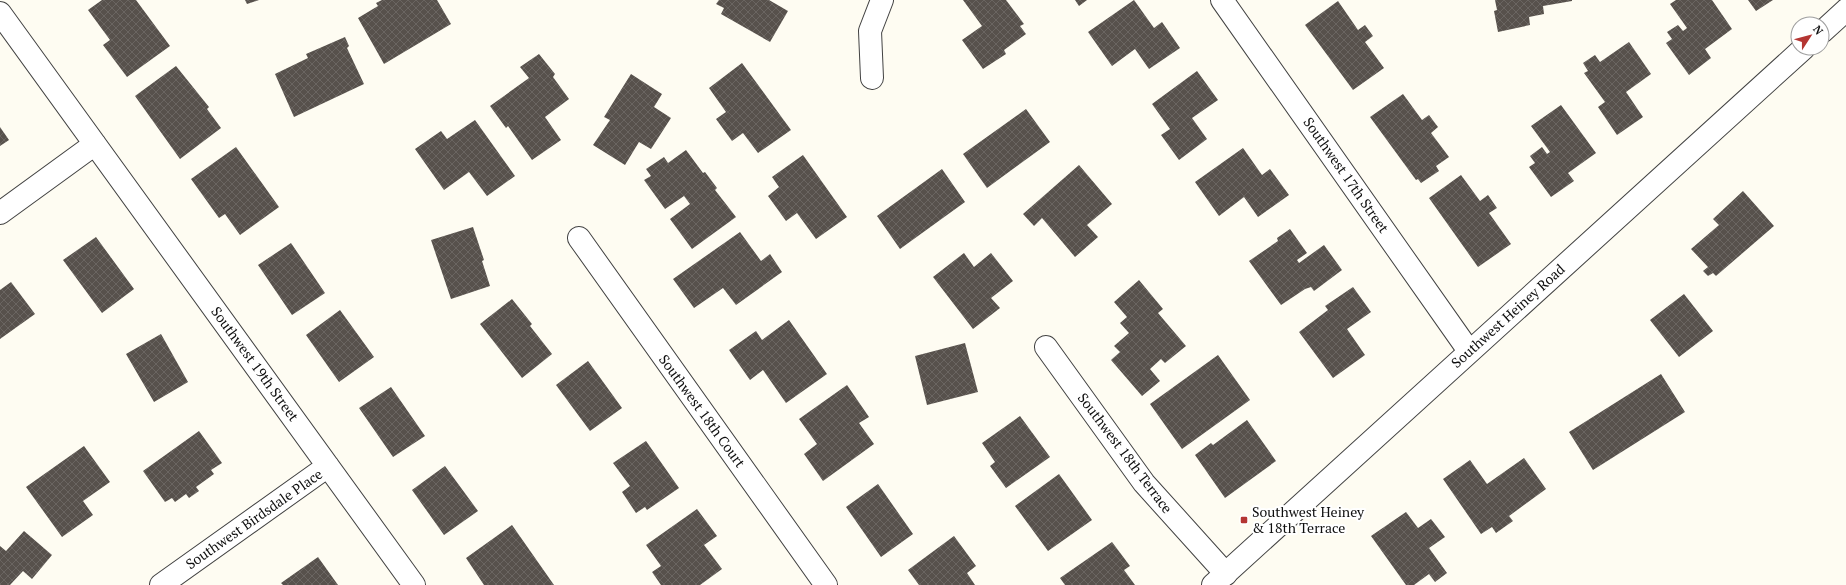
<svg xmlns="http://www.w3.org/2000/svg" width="1846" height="585" font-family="'PT Serif',serif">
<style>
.building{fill:url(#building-cross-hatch)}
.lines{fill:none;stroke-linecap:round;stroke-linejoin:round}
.minor-casing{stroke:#424242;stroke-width:24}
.tertiary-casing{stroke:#424242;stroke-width:24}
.minor{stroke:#fff;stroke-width:22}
.tertiary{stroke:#fff;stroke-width:22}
.poi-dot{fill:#b43532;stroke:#fff;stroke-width:1.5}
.labels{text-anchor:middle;stroke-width:4;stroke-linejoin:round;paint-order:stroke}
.street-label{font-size:14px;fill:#0f0f0f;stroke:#fff}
.poi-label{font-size:14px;fill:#0f0f0f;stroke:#fff;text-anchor:start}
</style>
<defs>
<pattern id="building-cross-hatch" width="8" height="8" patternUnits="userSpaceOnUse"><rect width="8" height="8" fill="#57514c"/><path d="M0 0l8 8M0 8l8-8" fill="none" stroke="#6a6561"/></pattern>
</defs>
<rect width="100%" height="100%" fill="#fefcf2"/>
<!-- building -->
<path class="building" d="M102 0H136L170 46 127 77 103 45 110 40 88 10Z
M245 0H259L247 4Z
M382 0H437L451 24 384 64 358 18 378 6 376 3Z
M719 0H769L788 11 770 42 721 14 724 8 716 4Z
M963 0H1006L1024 24 1020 26 1026 34 1004 50 1006 54 983 69 962 40 982 26Z
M1075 0H1087L1079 6Z
M1134 0 1154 28 1162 22 1180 48 1149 69 1135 49 1112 66 1088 32Z
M1495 0H1572V1L1543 6 1544 14 1529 17 1530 25 1498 32 1494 11 1497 10Z
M1676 0H1712L1732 29 1705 49 1711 58 1689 75 1666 43 1672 39 1667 32 1678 25 1683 31 1687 28 1670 4Z
M1748 0H1773L1756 11Z
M1338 1 1358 30 1365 25 1373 36 1365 42 1384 68 1353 90 1305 25Z
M345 37 349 46 347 48 364 84 294 117 275 74 308 58 306 54Z
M1629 42 1651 74 1626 92 1643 117 1617 135 1598 107 1605 102 1584 73 1588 71 1583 63 1595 55 1600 62Z
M539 54 555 74 553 77 569 99 545 117 561 140 532 160 508 126 506 128 490 106 529 78 520 67Z
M742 63 791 130 758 153 743 133 732 141 716 119 726 112 709 88Z
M176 66 209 107 207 109 221 128 180 159 135 96Z
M1197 71 1218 100 1192 118 1207 139 1179 160 1161 135 1170 129 1152 104Z
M631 74 662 94 654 107 671 118 651 149 639 142 625 165 593 145 610 120 604 117Z
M1403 94 1422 120 1429 115 1438 127 1431 133 1449 157 1436 166 1439 171 1421 183 1418 179 1416 180 1370 117Z
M1561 105 1596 153 1568 173 1574 181 1551 197 1529 167 1535 163 1530 156 1542 147 1547 154 1550 152 1531 126Z
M1026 109 1050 142 987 188 963 154Z
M475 120 515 176 487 196 469 172 444 190 415 149 441 131 447 139Z
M0 127 9 140 0 146Z
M236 147 279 207 240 235 225 214 219 218 191 179Z
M1243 148 1262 175 1270 169 1289 195 1258 217 1244 197 1219 216 1195 182Z
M686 150 703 173 705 172 717 188 715 190 736 217 692 249 670 219 690 204 684 196 665 209 644 180 651 176 646 169 664 157 668 163Z
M803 155 847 217 816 239 797 213 786 221 768 196 779 187 772 177Z
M1079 165 1112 204 1087 225 1098 237 1075 257 1042 218 1034 226 1023 214Z
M942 169 965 202 900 249 877 216Z
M1461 175 1480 201 1488 195 1497 208 1489 213 1511 244 1478 267 1429 198Z
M1743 191 1774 226 1716 276 1713 273 1708 276 1703 271 1708 267 1691 249 1719 225 1713 219Z
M473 227 484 260 482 261 490 286 451 299 431 240Z
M1290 229 1307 253 1297 260 1299 263 1324 245 1342 270 1314 291 1311 287 1305 289 1281 305 1249 261 1278 241 1277 238Z
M740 232 761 261 770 254 782 272 736 305 723 288 694 308 673 279Z
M96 237 134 289 102 313 63 260Z
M291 243 325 293 292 315 258 265Z
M964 253 974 267 991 253 1013 281 991 298 1000 308 973 329 933 277Z
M1139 280 1163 309 1158 313 1186 346 1165 363 1161 359 1150 369 1160 381 1142 396 1111 360 1120 352 1114 346 1129 333 1120 323 1127 317 1114 302Z
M11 282 35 314 0 339V290Z
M1353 287 1371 312 1347 329 1365 355 1333 378 1299 332 1328 310 1325 306Z
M1684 294 1713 331 1679 357 1650 320Z
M512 299 532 324 530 326 552 354 522 378 480 324Z
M340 310 374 357 339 382 306 335Z
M789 320 827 374 786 403 763 370 750 380 729 350 756 331 762 340Z
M161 334 188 382 154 402 126 354Z
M965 343 978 392 927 405 915 356Z
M1218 355 1250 400 1182 449 1150 404Z
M588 361 622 408 590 431 556 385Z
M1661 374 1685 412 1593 470 1569 432Z
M847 385 869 417 859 423 874 444 823 481 804 454 817 444 799 419Z
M391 387 425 436 393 457 359 408Z
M1020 416 1050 457 1006 488 990 466 995 462 982 443Z
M1247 420 1276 461 1225 498 1195 455 1211 443 1213 445Z
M199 431 222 463 211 470 214 474 196 487 199 491 189 498 186 494 175 502 172 498 165 502 143 471Z
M646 441 679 488 647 510 645 507 636 513 622 492 630 486 613 463Z
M84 446 110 482 83 501 93 515 62 537 26 487Z
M1524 458 1546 489 1509 516 1513 521 1496 533 1492 527 1481 534 1443 479 1470 460 1487 484Z
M445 466 478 511 444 535 412 490Z
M1059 474 1092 520 1048 551 1015 506Z
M878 484 913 534 881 557 846 507Z
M697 509 717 536 704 545 722 569 700 585H661L652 572 661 566 646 545Z
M1406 512 1418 528 1431 519 1445 537 1429 548 1447 573 1435 582 1429 574 1414 585H1406L1371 536Z
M512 525 554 585H484L466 558Z
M24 531 52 555 32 579 23 571 10 585H0V546L6 551Z
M954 536 976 566 967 573 975 585H919L908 570Z
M1112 542 1130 566 1124 570 1135 585H1065L1060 578Z
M318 557 338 585H283L281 583Z"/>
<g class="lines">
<defs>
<path id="minor" d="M1222 0 1469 351
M0 13 414 585
M872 78 870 31 882 0
M0 213 95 144
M579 238 826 585
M1046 347 1144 483 1226 574
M161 585 328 466"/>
<path id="tertiary" d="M1822 32 1846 10
M1213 585 1804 48"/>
</defs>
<!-- minor casing -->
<use href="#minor" class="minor-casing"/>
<!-- tertiary casing -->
<use href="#tertiary" class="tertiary-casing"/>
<!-- minor -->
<use href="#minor" class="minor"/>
<!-- tertiary -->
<use href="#tertiary" class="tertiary"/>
</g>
<!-- markers -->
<rect class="poi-dot" x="1240" y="516" width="8" height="8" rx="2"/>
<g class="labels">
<!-- street labels -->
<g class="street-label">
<text transform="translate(1346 175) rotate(55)" y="5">Southwest 17th Street</text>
<text transform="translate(1508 316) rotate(-42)" y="5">Southwest Heiney Road</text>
<text transform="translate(255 364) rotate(54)" y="5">Southwest 19th Street</text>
<text transform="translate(702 411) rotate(54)" y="5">Southwest 18th Court</text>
<text transform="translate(1125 453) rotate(53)" y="5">Southwest 18th Terrace</text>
<text transform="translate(254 519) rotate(-35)" y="5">Southwest Birdsdale Place</text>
</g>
<!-- poi labels -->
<g class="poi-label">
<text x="1252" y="517">Southwest Heiney<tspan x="1252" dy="16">&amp; 18th Terrace</tspan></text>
</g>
</g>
<!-- north arrow -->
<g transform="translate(1810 36) rotate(54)"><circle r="19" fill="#ffffff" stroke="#9f9f9f"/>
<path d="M0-3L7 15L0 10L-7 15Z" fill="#b43532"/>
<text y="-6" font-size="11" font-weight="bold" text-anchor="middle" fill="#0f0f0f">N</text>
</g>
</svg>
